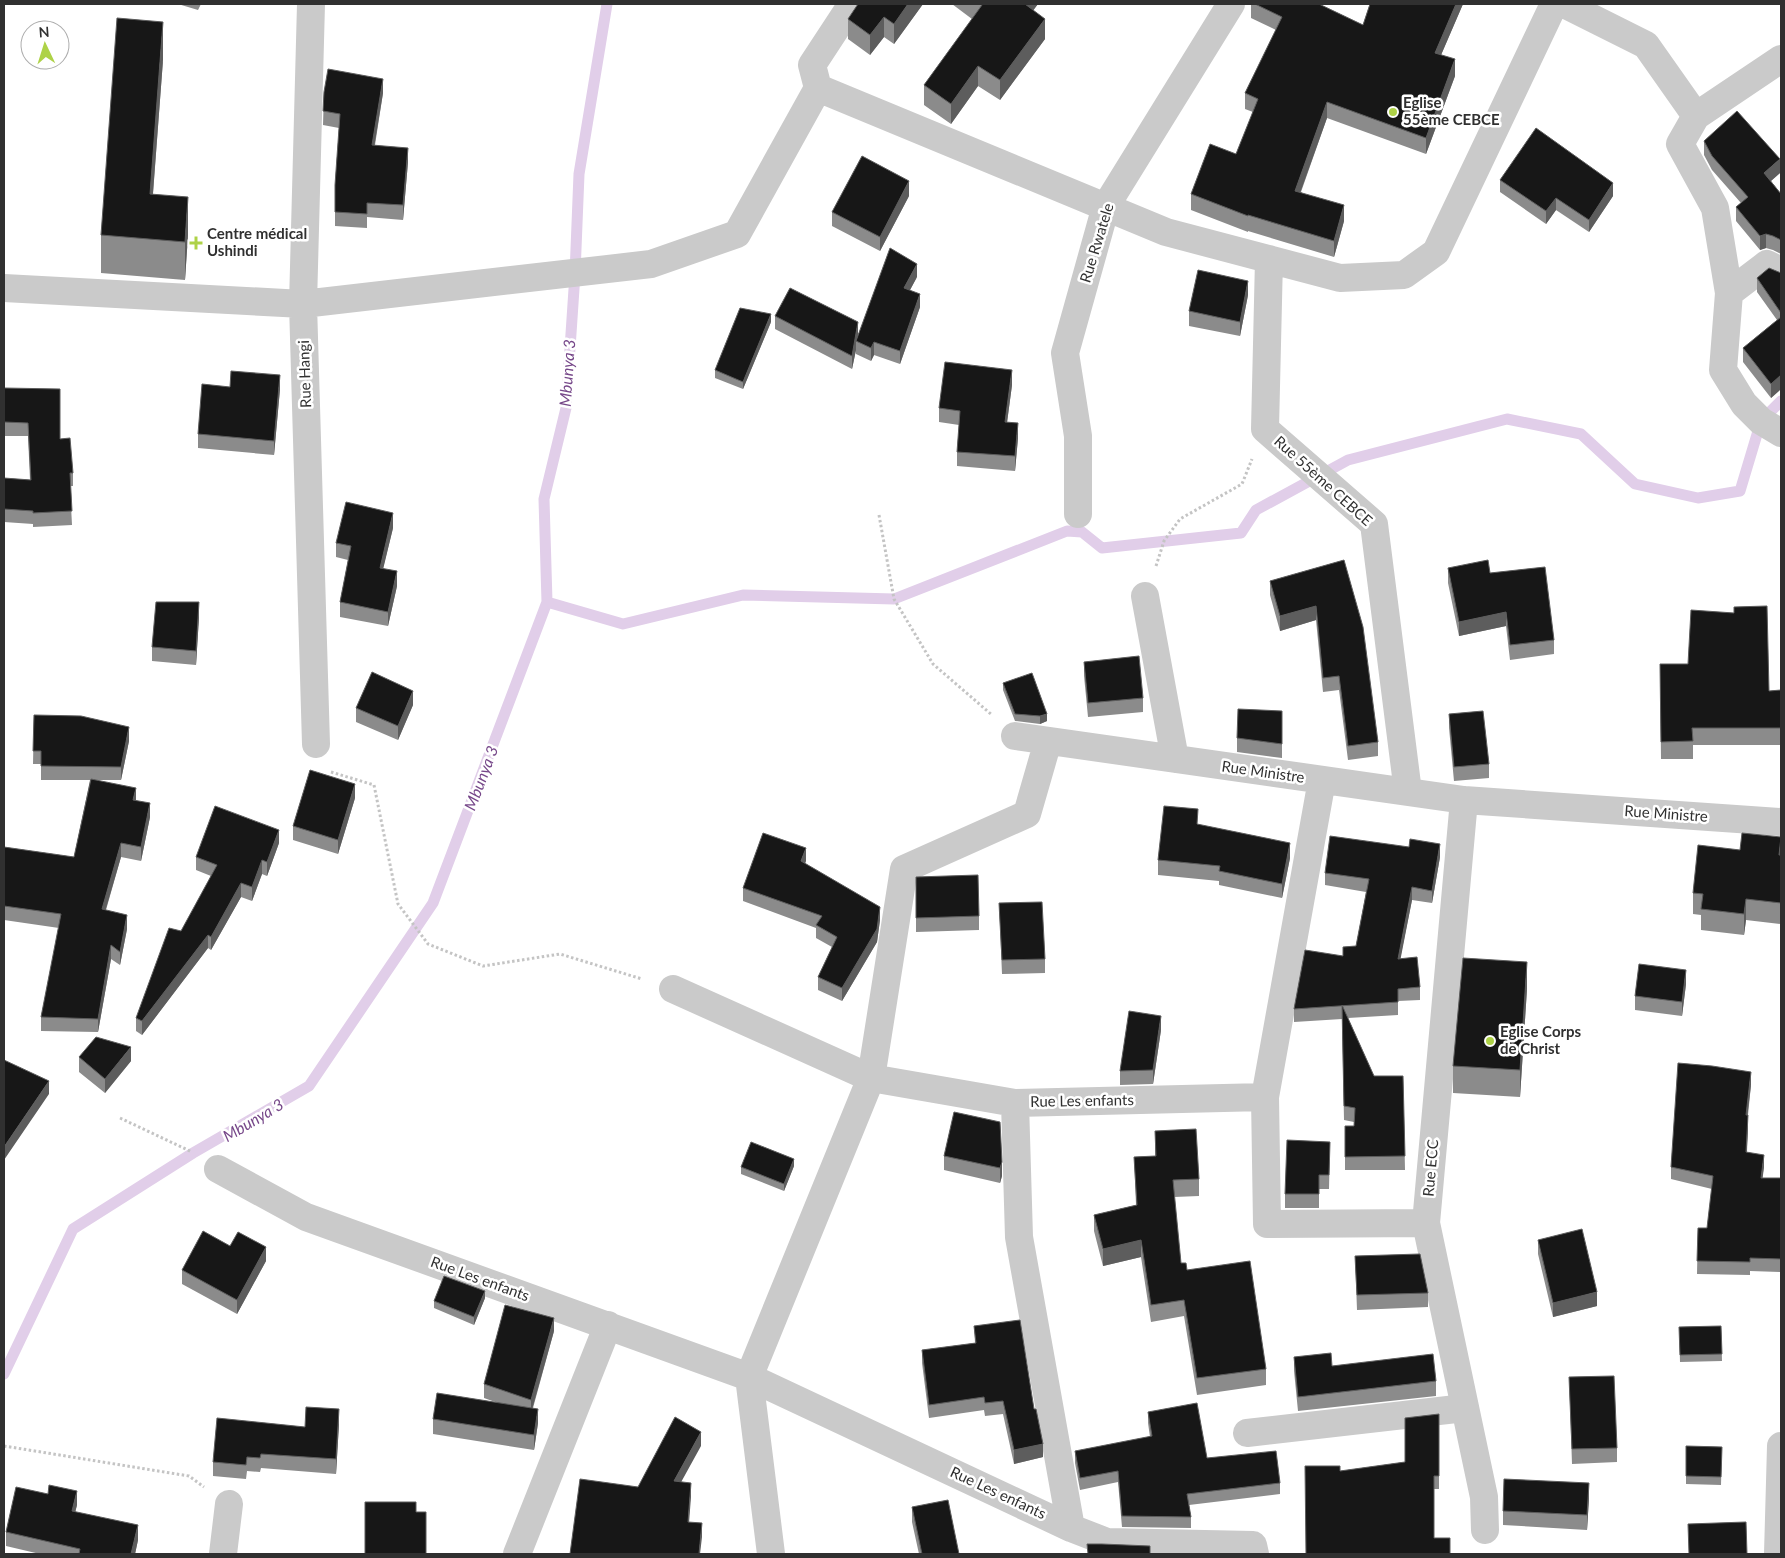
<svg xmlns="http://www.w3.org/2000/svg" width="1785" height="1558" font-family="Lato,sans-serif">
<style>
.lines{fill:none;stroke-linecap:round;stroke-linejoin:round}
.stream{stroke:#e1cee9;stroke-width:11}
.path{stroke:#c4c4c4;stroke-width:3;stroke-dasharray:2.5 2.5;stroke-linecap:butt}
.minor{stroke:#cacaca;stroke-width:28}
.wall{fill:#8b8b8b}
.shaded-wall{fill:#5d5d5d}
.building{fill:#171717;stroke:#5d5d5d}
.poi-dot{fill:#aed247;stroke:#fff;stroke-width:2}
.labels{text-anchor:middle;stroke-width:5;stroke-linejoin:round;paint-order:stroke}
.poi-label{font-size:15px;font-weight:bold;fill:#303030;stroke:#fff;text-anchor:start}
.street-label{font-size:15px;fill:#303030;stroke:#fff}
.water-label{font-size:16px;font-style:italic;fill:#764789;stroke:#fff}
</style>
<rect width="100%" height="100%" fill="#fff"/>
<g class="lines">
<!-- stream -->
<path class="stream" d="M547 602 623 624 743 595 894 599 1067 531 1082 532 1102 548 1241 533 1256 510 1348 460 1507 419 1581 434 1635 484 1698 498 1740 491 1761 421 1781 401
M4 1374 73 1229 193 1153 309 1086 433 903 547 602 544 499 566 408 575 274 579 174 607 4"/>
<!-- path -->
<path class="path" d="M879 515 894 599 933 664 992 715
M1156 566 1164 541 1180 519 1242 484 1252 459
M331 772 374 785 398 904 428 944 483 966 560 954 642 979
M120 1118 192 1152
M4 1446 189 1476 204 1487"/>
<!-- minor -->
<path class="minor" d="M311 4 303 304 316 744
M1564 4 1646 45 1696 116 1680 144 1715 208 1729 293
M818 88 1166 232 1340 278 1404 275 1436 252 1554 4
M1696 116 1781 59
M1269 259 1265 429 1374 524 1408 792
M1781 271 1767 264 1729 293 1723 370 1744 404 1761 421 1781 433
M4 288 303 304 651 264 737 234 818 88 812 65 852 4
M1078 514V436L1065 353 1106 206 1231 4
M1145 596 1175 759
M1015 736 1464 800 1781 822
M1322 780 1265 1097 1267 1224 1426 1223
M1464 800 1426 1223 1484 1497 1485 1530
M673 989 871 1078 1015 1103 1265 1097
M1015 1103 1019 1237 1071 1528
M218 1169 306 1217 749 1377 1071 1528 1107 1542 1253 1545 1255 1554
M1247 1433 1465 1408
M223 1554 229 1504
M517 1554 608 1325
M771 1554 749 1377 871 1078 904 869 1027 814 1048 741
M1778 1554 1781 1446"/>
</g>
<!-- wall -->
<path class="wall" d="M178 4H201L198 10Z
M923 4 894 44 884 37 870 55 848 39V19Z
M952 4H1038L1033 10 1045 39 1000 100 978 86 951 124 924 105V85L972 19Z
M1251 4H1319L1363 25 1370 4H1463L1441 55 1455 76 1426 154 1327 118 1301 192 1344 221 1334 257 1248 231V232L1191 210V194L1236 154 1253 112 1245 109V93L1276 30 1251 18Z
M163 60 153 194 188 235 185 280 101 273V235Z
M324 92 383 93 375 145 408 162 403 220 367 217V228L335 226V185L339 128 323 125Z
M1704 141 1780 173 1771 181 1781 194V254L1773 250 1766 248 1760 250 1736 221V207L1741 203 1712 170 1704 155Z
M1500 180 1613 196 1589 232 1556 210 1546 224 1500 192Z
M909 196 880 251 832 226V212Z
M1781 273V389L1771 398 1743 362V348L1777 320 1757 292V278Z
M917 277 910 290 920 307 900 364 874 355 871 361 856 354V350L852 369 775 329V316L858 334Z
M1248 295 1240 336 1189 326V311Z
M771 322 743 389 715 378V370Z
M1012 385 1007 423 1018 438 1015 471 957 466V452L959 425 939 422V408Z
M230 387 280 389 274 455 198 448V434Z
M4 388 60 439 73 473V486H70L72 525 33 527V524L4 522V478L30 480 28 436H4Z
M393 528 383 568 397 586 388 626 340 617V602L348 560 336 557V543Z
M1344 560 1378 742V756L1348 760 1339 690 1323 692 1316 620 1280 631 1270 595V581Z
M1448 568 1490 573 1554 640V654L1510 660 1506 626 1459 636 1448 583Z
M199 617 196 665 152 661V647Z
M1084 662 1143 698V712L1088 717 1084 676Z
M1660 664 1769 691 1781 690V745H1693V759H1661Z
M1003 683 1047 721 1040 724 1015 721 1003 690Z
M413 705 398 740 356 722V708Z
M1282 711V758L1237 752V738Z
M1449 714 1489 764V778L1454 781 1449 728Z
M34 715 129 741 121 780H97L136 801 150 817 141 861 121 857 106 910 127 929 120 965 111 959 98 1032 41 1031V1017L59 928 4 920V847L74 857 90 780H41V764H33Z
M355 798 338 854 293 840V826Z
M1198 825 1290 858 1282 898 1219 885V881L1158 875V860Z
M1781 837V924L1746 920 1744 935 1701 930V915L1693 914V893L1740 850Z
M279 843 267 876 262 874 252 901 241 897 211 950 208 948 142 1035 136 1031V1018L211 876 196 870V857Z
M1440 857 1432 903 1412 900 1400 959 1420 987V1000L1398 1001V1015L1348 1018 1374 1076H1403L1405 1170H1345V1126H1354V1122L1344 1120 1342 1019 1294 1022V1009L1343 956V947L1356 946 1366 892 1325 885V873Z
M806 861 805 863 880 920 877 942 842 1001 818 990V977L832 947 816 938V928L743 901V888Z
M916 877 979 916V930L916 932Z
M999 903 1045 959V973L1002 974Z
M1686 984 1682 1016 1635 1010V996Z
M1527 989 1520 1097 1453 1093V1066Z
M1161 1030 1153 1084 1120 1085V1071Z
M79 1057 131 1061 105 1093 79 1072Z
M1751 1085 1748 1115V1128L1747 1152 1764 1167 1762 1178H1781V1272L1750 1271V1275L1697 1274 1698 1228H1707L1712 1189 1671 1179V1167Z
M1000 1122 1002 1176 1000 1183 944 1170V1156Z
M1155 1131 1199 1179V1196L1174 1197 1181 1263 1187 1270 1266 1369V1385L1197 1395 1184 1316 1151 1322 1141 1257 1103 1266 1094 1231V1215L1136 1205 1134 1157 1155 1156Z
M1330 1142 1329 1189H1319V1208H1285V1194Z
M794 1166 784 1191 741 1174V1167Z
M1538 1240 1597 1306 1553 1317 1538 1254Z
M230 1246 266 1261 237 1314 182 1284V1270Z
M1355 1256 1428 1293V1307L1357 1310Z
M485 1298 474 1325 434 1308V1301Z
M974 1326 1034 1409 1043 1457 1014 1464 1003 1414 985 1416 984 1410 929 1418 922 1363V1350L975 1343Z
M1721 1326 1722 1361 1680 1362 1679 1327Z
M554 1331 533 1408 538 1423 534 1450 433 1434V1419L498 1403 484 1398V1384Z
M1294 1357 1332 1366 1436 1381V1396L1298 1411 1294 1371Z
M1569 1377 1617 1448V1462L1572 1464Z
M1148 1412 1207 1458 1280 1483V1494L1189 1505 1191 1517V1528L1122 1527 1118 1482 1080 1490 1075 1463V1451L1150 1437 1148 1423Z
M1439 1414V1489H1434V1538L1340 1471 1405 1462Z
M339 1424 336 1474 261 1468 260 1472 247 1471 246 1479 213 1476V1462L305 1427Z
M1686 1446 1722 1447 1721 1485 1686 1484Z
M1589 1498 1587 1530 1503 1525V1511Z
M77 1505 75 1512 138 1540 135 1554H40L6 1546V1532Z
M912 1507 959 1554H919L912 1522Z"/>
<!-- shaded-wall -->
<path class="shaded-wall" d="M908 4H923L894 44V24Z
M1024 4H1038L1024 23Z
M1456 4H1463L1435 69V53Z
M884 17V37L870 55V35Z
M1045 19V39L1000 100V80Z
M163 22V60L150 232V194Z
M1455 59V76L1426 154V138Z
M978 66V86L951 124V104Z
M383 79V93L372 160V145Z
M1327 102V118L1295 207V191Z
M408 148V162L403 220V205Z
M1780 159V173L1764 187V173Z
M909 181V196L880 251V237Z
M1613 183V196L1589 232V220Z
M188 197V235L185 280V242Z
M1556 198V210L1546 224V211Z
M1344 205V221L1334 257V241Z
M1766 234V248L1760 250V236Z
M917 264V277L904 301V288Z
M1248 281V295L1240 336V322Z
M920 294V307L900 364V351Z
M771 314V322L743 389V382Z
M858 322V335L856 341V350L852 369V356Z
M874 342V355L871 361V348Z
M1012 370V385L1005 437V422Z
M280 375V389L274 455V441Z
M1781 375V389L1771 398V384Z
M1018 423V438L1015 471V456Z
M393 513V528L380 582V568Z
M397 571V586L388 626V612Z
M199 602V617L196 665V651Z
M1316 606V620L1280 631V616Z
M1506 612V626L1459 636V622Z
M413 691V705L398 740V726Z
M1047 714V721L1040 724V716Z
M129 727V741L121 780V767Z
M355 784V798L338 854V840Z
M136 788V802L133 800Z
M150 803V817L141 861V847Z
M279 830V843L267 876V862Z
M1781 839V860L1779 855Z
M121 843V857L102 922V909Z
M1290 843V858L1282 898V884Z
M1440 844V857L1432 903V891Z
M806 848V861L801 874V861Z
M262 860V874L252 901V887Z
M241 883V897L211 950V937Z
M1412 887V900L1398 972V959Z
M1746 899V920L1744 935V914Z
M880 907V920L877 942 842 1001V988Z
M127 915V929L120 965V952Z
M208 935V948L142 1035V1021Z
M111 945V959L98 1032V1019Z
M1527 962V989L1520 1097V1070Z
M1686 970V984L1682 1016V1002Z
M1161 1016V1030L1153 1084V1070Z
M131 1047V1061L105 1093V1079Z
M1751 1072V1085L1746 1127V1115Z
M49 1081V1094L4 1160V1147Z
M1748 1115V1128L1746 1165V1152Z
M1764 1155V1167L1761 1191V1178Z
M794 1159V1166L784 1191V1184Z
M1002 1162V1176L1000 1183V1168Z
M1141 1240V1257L1103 1266V1249Z
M266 1247V1261L237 1314V1300Z
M485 1291V1298L474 1325V1317Z
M1597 1292V1306L1553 1317V1303Z
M554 1318V1331L531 1413V1400Z
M339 1409V1424L336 1474V1459Z
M538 1409V1423L534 1450V1435Z
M701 1432V1446L674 1495V1481Z
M1043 1444V1457L1014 1464V1450Z
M691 1483V1497L688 1536V1522Z
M1589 1483V1498L1587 1530V1515Z
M77 1491V1505L72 1525V1511Z
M702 1523V1537L700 1554H699Z
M138 1525V1540L135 1554H131Z"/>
<!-- building -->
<path class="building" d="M858 4H908L894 24 884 17 870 35 848 19Z
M980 4H1025L1045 19 1000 80 978 66 951 104 924 85 982 5Z
M1255 4H1319L1363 25 1370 4H1456L1435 53 1455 59 1426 138 1327 102 1295 191 1344 205 1334 241 1248 215V216L1191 194 1210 144 1236 154 1258 99 1245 93 1282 17Z
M117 18 163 22 150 194 188 197 185 242 101 235Z
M328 69 383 79 372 145 408 148 403 205 367 203V214L335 212V185L340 114 323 111 324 92Z
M1737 111 1780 159 1764 173 1781 194V240L1773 236 1766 234 1760 236 1736 207 1748 197 1712 156 1704 141Z
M1536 128 1613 183 1589 220 1556 198 1546 211 1500 180Z
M862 156 909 181 880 237 832 212Z
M890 248 917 264 904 288 920 294 900 351 874 342 871 348 856 341Z
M1769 268 1781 273V313L1757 278Z
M1198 270 1248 281 1240 322 1189 311Z
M790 288 858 322 852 356 775 316Z
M740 308 771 314 743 382 715 370Z
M1781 317V375L1771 384 1743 348Z
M945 362 1012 370 1005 422 1018 423 1015 456 957 452 960 411 939 408Z
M231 371 280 375 274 441 198 434 202 384 230 387Z
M4 388 60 389V439L70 438 73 473H70L72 511 33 513V511L4 509V478L31 480 28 423 4 422Z
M346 502 393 513 380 568 397 571 388 612 340 602 351 546 336 543Z
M1344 560 1363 627 1378 742 1348 746 1339 676 1323 678 1316 606 1280 616 1270 581Z
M1488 560 1490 573 1545 567 1554 640 1510 645 1506 612 1459 622 1448 568Z
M156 602H199L196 651 152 647Z
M1767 606 1769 691 1781 690V728H1692L1693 741 1661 742 1660 664H1688L1691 610 1734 613V607Z
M1139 656 1143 698 1088 703 1084 662Z
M372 672 413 691 398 726 356 708Z
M1032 673 1047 714 1040 716 1015 714 1003 683Z
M1238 709 1282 711V744L1237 738Z
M1483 711 1489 764 1454 767 1449 714Z
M34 715 81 716 129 727 121 767 41 766V751H33Z
M310 770 355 784 338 840 293 826Z
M91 779 136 788 133 800 150 803 141 847 121 843 102 909 127 915 120 952 111 945 98 1019 41 1017 61 914 4 906V847L74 857Z
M215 806 279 830 267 862 262 860 252 887 241 883 211 937 208 935 142 1021 136 1018 169 928 181 931 217 865 196 857Z
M1164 806 1198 809 1197 824 1290 843 1282 884 1219 871 1220 866 1158 860Z
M763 833 806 848 801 861 880 907 877 929 842 988 818 977 837 937 816 925 822 916 743 888Z
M1742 833 1781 837 1779 855H1781V903L1746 899 1744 914 1701 909 1703 894 1693 893 1698 845 1740 850Z
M1330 836 1409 847 1410 839 1440 844 1432 891 1412 887 1398 959 1417 957 1420 987 1398 989V1002L1294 1009 1305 950 1343 956V947L1356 946 1369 879 1325 873Z
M978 875 979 916 916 918V877Z
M1042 902 1045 959 1002 960 999 903Z
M1463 958 1527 962 1520 1070 1453 1066Z
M1639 964 1686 970 1682 1002 1635 996Z
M1342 1005 1374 1076H1403L1405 1156 1345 1157V1126H1354L1355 1108 1344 1106Z
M1129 1011 1161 1016 1153 1070 1120 1071Z
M96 1037 131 1047 105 1079 79 1057Z
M4 1060 49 1081 4 1147Z
M1678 1063 1712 1066 1751 1072 1746 1115H1748L1746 1152 1764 1155 1761 1178H1781V1259L1750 1258V1262L1697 1261 1698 1228H1707L1713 1176 1671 1167Z
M954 1112 1000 1122 1002 1162 1000 1168 944 1156Z
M1196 1129 1199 1179 1173 1180 1181 1263H1186L1187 1270 1250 1261 1266 1369 1197 1378 1184 1300 1151 1305 1141 1240 1103 1249 1094 1215 1137 1205 1134 1157 1156 1156 1155 1131Z
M1287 1140 1330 1142 1329 1175H1319V1194H1285Z
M751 1142 794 1159 784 1184 741 1167Z
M1582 1229 1597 1292 1553 1303 1538 1240Z
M203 1231 230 1246 238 1232 266 1247 237 1300 182 1270Z
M1420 1254 1428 1293 1357 1295 1355 1256Z
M444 1276 485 1291 474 1317 434 1301Z
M505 1305 554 1318 531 1400 484 1384Z
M1020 1320 1034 1409H1036L1043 1444 1014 1450 1003 1401 985 1403 984 1397 929 1405 922 1350 976 1343 974 1326Z
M1721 1326 1722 1354 1680 1355 1679 1327Z
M1331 1353 1332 1366 1433 1354 1436 1381 1298 1397 1294 1357Z
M1614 1376 1617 1448 1572 1449 1569 1377Z
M437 1393 538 1409 534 1435 433 1419Z
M1197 1403 1207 1458 1276 1451 1280 1483 1187 1494 1191 1517 1122 1516 1118 1471 1080 1478 1075 1451 1152 1436 1148 1412Z
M306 1407 339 1409 336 1459 261 1454 260 1458 247 1457 246 1465 213 1462 217 1418 305 1427Z
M1439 1414V1476H1434V1538H1450V1554H1306L1305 1466H1340V1471L1405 1462V1418Z
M675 1417 701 1432 674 1481 691 1483 688 1522 702 1523 699 1554H570L580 1479 638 1487Z
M1686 1446 1722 1447 1721 1477 1686 1476Z
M1504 1479 1589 1483 1587 1515 1503 1511Z
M49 1485 77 1491 72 1511 138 1525 131 1554H79L80 1549 6 1532 16 1487 48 1494Z
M948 1500 959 1554H922L912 1507Z
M365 1502H416V1512H426V1554H365Z
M1746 1522 1747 1554H1689L1688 1524Z
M1087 1544H1102L1150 1546V1554H1088Z"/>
<!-- markers -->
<g class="poi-dot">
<circle cx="1393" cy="112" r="5"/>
<path d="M193.5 235.5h5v5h5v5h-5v5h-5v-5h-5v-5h5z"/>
<circle cx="1490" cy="1041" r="5"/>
</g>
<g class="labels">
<!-- poi labels -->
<g class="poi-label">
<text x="1403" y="108">Eglise<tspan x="1403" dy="17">55ème CEBCE</tspan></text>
<text x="207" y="239">Centre médical<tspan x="207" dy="17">Ushindi</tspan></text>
<text x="1500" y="1037">Eglise Corps<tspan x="1500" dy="17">de Christ</tspan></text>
</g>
<!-- street labels -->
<g class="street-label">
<text transform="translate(1097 243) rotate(-73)" y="5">Rue Rwatele</text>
<text transform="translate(305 374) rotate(-92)" y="5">Rue Hangi</text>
<text transform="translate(1323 481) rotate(42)" y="5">Rue 55ème CEBCE</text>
<text transform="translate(1263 772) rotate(8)" y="5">Rue Ministre</text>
<text transform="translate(1666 814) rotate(4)" y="5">Rue Ministre</text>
<text transform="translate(1082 1101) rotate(-1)" y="5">Rue Les enfants</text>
<text transform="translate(1431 1168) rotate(-85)" y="5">Rue ECC</text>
<text transform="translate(480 1279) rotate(20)" y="5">Rue Les enfants</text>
<text transform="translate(998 1493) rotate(25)" y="5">Rue Les enfants</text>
</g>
<!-- water labels -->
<g class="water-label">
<text transform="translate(567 373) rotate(-86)" y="6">Mbunya 3</text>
<text transform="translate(481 778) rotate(-69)" y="6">Mbunya 3</text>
<text transform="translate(253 1120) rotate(-31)" y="6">Mbunya 3</text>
</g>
</g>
<!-- border -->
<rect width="1785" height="1558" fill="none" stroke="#303030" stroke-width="10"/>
<!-- north arrow -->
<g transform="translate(45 45) rotate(356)"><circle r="24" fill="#ffffff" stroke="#acacac"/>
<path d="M0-4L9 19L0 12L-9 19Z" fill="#aed247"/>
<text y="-8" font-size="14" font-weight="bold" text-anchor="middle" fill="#303030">N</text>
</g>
</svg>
